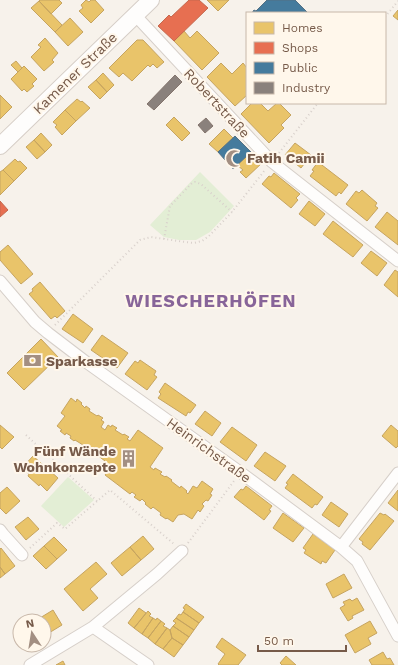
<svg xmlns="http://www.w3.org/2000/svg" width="398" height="665" font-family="'Work Sans',sans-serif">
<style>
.green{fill:#e3eed5}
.homes{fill:#e9c46a;stroke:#c6a460}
.shops{fill:#e76f51;stroke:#c5694f}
.public{fill:#457b9d;stroke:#547184}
.industry{fill:#8a817c;stroke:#84756d}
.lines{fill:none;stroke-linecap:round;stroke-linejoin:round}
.minor-casing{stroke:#d6cfc9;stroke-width:13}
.secondary-casing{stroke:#d6cec7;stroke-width:18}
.path{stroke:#d8d0cb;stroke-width:2;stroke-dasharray:1 3;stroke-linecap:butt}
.minor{stroke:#fefdfc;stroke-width:11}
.secondary{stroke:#fefdfc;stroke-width:16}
.labels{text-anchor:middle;stroke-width:4;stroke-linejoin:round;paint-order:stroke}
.street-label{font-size:14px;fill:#765a49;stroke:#fff7eb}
.poi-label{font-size:14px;font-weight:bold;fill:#765a49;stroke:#fff7eb;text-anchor:start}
.district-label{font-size:18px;font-weight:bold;letter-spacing:1px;fill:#886599;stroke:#fff7eb}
</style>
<rect width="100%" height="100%" fill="#f7f2eb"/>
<!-- green -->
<path class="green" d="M200 172 234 206 210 232 196 240H179L164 237 150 225Z
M68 477 94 500 64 527 41 506Z"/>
<!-- homes -->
<path class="homes" d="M40 0H59L62 3 51 14 39 1Z
M86 0 89 2 91 0H95L104 10 91 23 79 11 83 8 81 5Z
M207 0H229L218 11Z
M39 1 62 25 55 32 31 8Z
M398 10V20L393 16Z
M70 18 83 32 68 46 55 32Z
M184 31 190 38 197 31 219 53 202 70 174 41Z
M45 38 58 53 52 60 54 62 44 71 31 57 41 47 38 45Z
M137 40H143L164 62 157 68 153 64 150 67 148 65 132 81 123 73 119 77 109 68Z
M16 61 22 68 18 72 11 65Z
M221 63 232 74 243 63 247 68V95L235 106 207 77Z
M24 66 37 79 32 84 34 86 27 92 24 89 22 91 11 79Z
M103 73 114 85 107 92 96 80Z
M96 80 107 92 100 99 88 87Z
M0 95 12 107 0 119Z
M77 99 81 102 82 101 90 108 76 121 65 110Z
M252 103H260L268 111 277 103H279L291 115 281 125 284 128 269 143 241 114Z
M65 110 76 121 62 135 55 127 57 125 53 122Z
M174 117 190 133 182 141 166 125Z
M224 129 233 138 218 152 209 144Z
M41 133 52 145 45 152 34 140Z
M34 140 45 152 37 159 26 147Z
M295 143 311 155 301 168 285 155Z
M251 152 262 163 246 178 240 172 243 170 237 165Z
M15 159 18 162 20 161 27 168 14 181 3 170Z
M318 162 348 185 341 194 339 192 336 196 310 176 314 171 312 170Z
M3 170 14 181 0 195V172Z
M274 173 300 194 296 198 298 200 291 208 262 184 269 176 271 177Z
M362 190 377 203 375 206 378 208 367 221 346 204 356 191 359 193Z
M309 201 325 214 315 226 299 214Z
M387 212 398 221V245L375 227Z
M333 221 363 245 353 257 323 234Z
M8 245 33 274 21 284 0 260V252Z
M371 251 387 263 377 276 361 263Z
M395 270 398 272V297L384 285Z
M40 282 65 311 57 318 55 316 51 319 29 294 33 291 32 289Z
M73 314 93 329 83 343 62 329Z
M102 335 128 353 117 368 91 350Z
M41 339 58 357 24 390 7 373Z
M140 360 156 371 154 375 157 377 147 390 125 374 135 361 138 363Z
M165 383 196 405 190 413 188 412 186 416 158 398 161 394 159 392Z
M71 398 76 402 77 399 82 403 81 404 85 408 86 406 90 409 89 411 97 416 98 415 103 418 101 420 104 422 101 427 105 430 108 425 111 427 112 425 117 428 115 430 123 435 124 434 129 437 127 439 130 441 138 430 163 448 150 467 154 470 155 468 162 472 160 474 165 477 166 476 172 480 171 481 180 488 181 486 187 491 186 492 188 494 193 486 197 488 202 481 213 489 210 494 212 495 208 501 206 500 202 504 204 506 200 512 198 510 192 519 184 514 178 515 173 522 167 518 166 519 160 515 161 513 153 507 151 509 145 504 146 503 142 499 140 501 134 497 136 495 132 492 130 494 105 475 112 466 109 464 108 466 104 463 105 461 97 455 96 457 91 454 92 452 87 448 86 450 81 447 83 445 75 440 74 441 70 438 71 436 66 433 65 435 60 431 62 430 57 426 65 416 61 413Z
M205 411 221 423 212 436 195 424Z
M0 425 14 437 2 449 0 447Z
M391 425 398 431V446L396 448 382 436Z
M232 427 257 445 246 461 220 442Z
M265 452 286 466 275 481 254 466Z
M33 456 58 478 47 491 40 484 39 486 28 476 29 474 22 468Z
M293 474 323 497 317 505 315 504 312 508 285 488 288 484 286 483Z
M246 486 272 506 269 510 271 511 264 520 234 497 241 489 243 490Z
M7 487 20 501 6 514 0 508V493Z
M398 490V511L388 503Z
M331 502 348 514 339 527 322 515Z
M283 513 304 528 293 542 273 528Z
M380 513 384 515 385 514 394 521 370 550 362 544 363 542 359 539Z
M28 517 39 529 26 540 15 527Z
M313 534 335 550 326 563 322 561 321 564 304 553 306 550 303 548Z
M143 536 154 549 141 560 130 547Z
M54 537 67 550 57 559 44 546Z
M44 546 57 559 46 569 33 556Z
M130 547 141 560 122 576 111 563Z
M1 548 15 566 5 574 0 567V549Z
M96 562 107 574 90 589 98 598 83 611 64 589Z
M0 567 5 574 0 578Z
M344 574 352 588 333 598 326 584Z
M357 598 364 610 352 616 353 618 348 621 340 608 345 605 343 602 350 599 352 601Z
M186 604 204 617 199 623 183 612 185 609 183 608Z
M139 608 146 613 134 628 128 623Z
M53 610 62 625 44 636V621H35Z
M148 611 151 614 149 616 153 618 142 634 134 628Z
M183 612 199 623 194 630 176 618 179 614 181 615Z
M153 618 156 620 157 618 161 621 148 638 142 634Z
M176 618 194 630 189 637 173 626 176 623 173 621Z
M161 621 165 624 163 626 167 628 155 644 148 638Z
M370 621 377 633 368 638 371 644 355 653 345 635Z
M173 626 189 637 183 645 172 638 170 630Z
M167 628 170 630 172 638 163 649 155 644Z
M172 638 183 645 174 657 163 649Z
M222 638 246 655 238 665H219L218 664 225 654 216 647Z
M383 652 387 659 390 658 394 665H372L369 660Z
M286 656 296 665H282L280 663Z
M63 661 65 665H56Z"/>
<!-- shops -->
<path class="shops" d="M189 0H199L208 8 174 41 158 26 169 15 171 17Z
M0 201 8 210 0 217Z"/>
<!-- public -->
<path class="public" d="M267 0H295L308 13H252L254 10 256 11Z
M235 136 251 152 233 169 218 152Z"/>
<!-- industry -->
<path class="industry" d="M175 75 182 82 154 110 147 104Z
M206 118 213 126 205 133 198 125Z"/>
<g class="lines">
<defs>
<path id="minor" d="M135 15 272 162 398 261
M0 281 35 322 48 333 86 362 240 472 341 547 357 561 398 636
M0 530 3 534 22 555
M341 547 398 473
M93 627 148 665
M30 665 93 627 157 574 182 551"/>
<path id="secondary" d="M0 146 151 0"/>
</defs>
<!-- minor casing -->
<use href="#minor" class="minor-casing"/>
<!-- secondary casing -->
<use href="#secondary" class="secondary-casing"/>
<!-- path -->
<path class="path" d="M385 17 398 1
M279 153 318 103
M164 239 170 206 192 183 195 182 201 184 232 212
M55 325 140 240 151 237 185 242 194 243 202 241 209 236 232 212 265 170
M26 435 97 501
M188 543 234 481
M30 548 57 523 65 529 110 490 174 544"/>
<!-- minor -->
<use href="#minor" class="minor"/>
<!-- secondary -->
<use href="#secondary" class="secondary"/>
</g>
<!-- icons -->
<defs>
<symbol id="mosque-bare" viewBox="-9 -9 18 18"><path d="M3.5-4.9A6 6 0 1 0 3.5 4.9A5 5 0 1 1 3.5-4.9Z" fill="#a38f82" stroke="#fff7eb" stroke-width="2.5" paint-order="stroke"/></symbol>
<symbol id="bank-bare" viewBox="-9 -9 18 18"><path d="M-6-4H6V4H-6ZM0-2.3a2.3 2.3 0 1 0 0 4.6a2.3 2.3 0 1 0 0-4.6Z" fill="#a38f82" stroke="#fff7eb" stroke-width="2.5" paint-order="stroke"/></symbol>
<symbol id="building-bare" viewBox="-9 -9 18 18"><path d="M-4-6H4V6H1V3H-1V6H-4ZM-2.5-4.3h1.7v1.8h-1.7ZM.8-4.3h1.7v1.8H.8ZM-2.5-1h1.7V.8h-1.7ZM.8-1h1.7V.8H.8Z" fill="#a38f82" stroke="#fff7eb" stroke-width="2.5" paint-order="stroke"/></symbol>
</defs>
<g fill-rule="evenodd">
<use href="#mosque-bare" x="222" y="146" width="25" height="25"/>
<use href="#bank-bare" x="20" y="348" width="25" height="25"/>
<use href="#building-bare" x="116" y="446" width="25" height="25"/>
</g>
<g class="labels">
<!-- street labels -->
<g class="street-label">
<text transform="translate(75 73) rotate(-44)" y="5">Kamener Straße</text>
<text transform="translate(217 103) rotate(47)" y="5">Robertstraße</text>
<text transform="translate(209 450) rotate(36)" y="5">Heinrichstraße</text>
</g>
<!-- poi labels -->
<g class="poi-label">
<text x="247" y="163">Fatih Camii</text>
<text x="46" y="366">Sparkasse</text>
<text x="116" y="456" text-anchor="end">Fünf Wände<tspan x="116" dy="16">Wohnkonzepte</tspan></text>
</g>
<!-- district labels -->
<g class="district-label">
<text x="211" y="307">WIESCHERHÖFEN</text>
</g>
</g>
<!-- legend -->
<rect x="246" y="12" width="140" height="92" fill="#fff7eb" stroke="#c8b8aa"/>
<rect x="254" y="22" width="20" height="12" fill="#e9c46a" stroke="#c8b8aa"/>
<text x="282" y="32" font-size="12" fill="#765a49">Homes</text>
<rect x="254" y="42" width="20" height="12" fill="#e76f51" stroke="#c8b8aa"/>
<text x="282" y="52" font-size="12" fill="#765a49">Shops</text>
<rect x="254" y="62" width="20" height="12" fill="#457b9d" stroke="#c8b8aa"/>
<text x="282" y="72" font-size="12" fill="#765a49">Public</text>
<rect x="254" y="82" width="20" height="12" fill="#8a817c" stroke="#c8b8aa"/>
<text x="282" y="92" font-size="12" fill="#765a49">Industry</text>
<!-- north arrow -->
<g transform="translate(32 633) rotate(348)"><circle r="19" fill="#fff7eb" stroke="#c8b8aa"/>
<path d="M0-3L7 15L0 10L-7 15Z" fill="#a38f82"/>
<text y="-6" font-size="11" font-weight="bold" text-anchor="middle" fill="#765a49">N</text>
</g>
<!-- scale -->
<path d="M258 645v6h88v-6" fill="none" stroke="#765a49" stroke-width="2"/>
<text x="264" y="645" font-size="12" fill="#765a49" stroke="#fff7eb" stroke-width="3" paint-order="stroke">50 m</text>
</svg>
